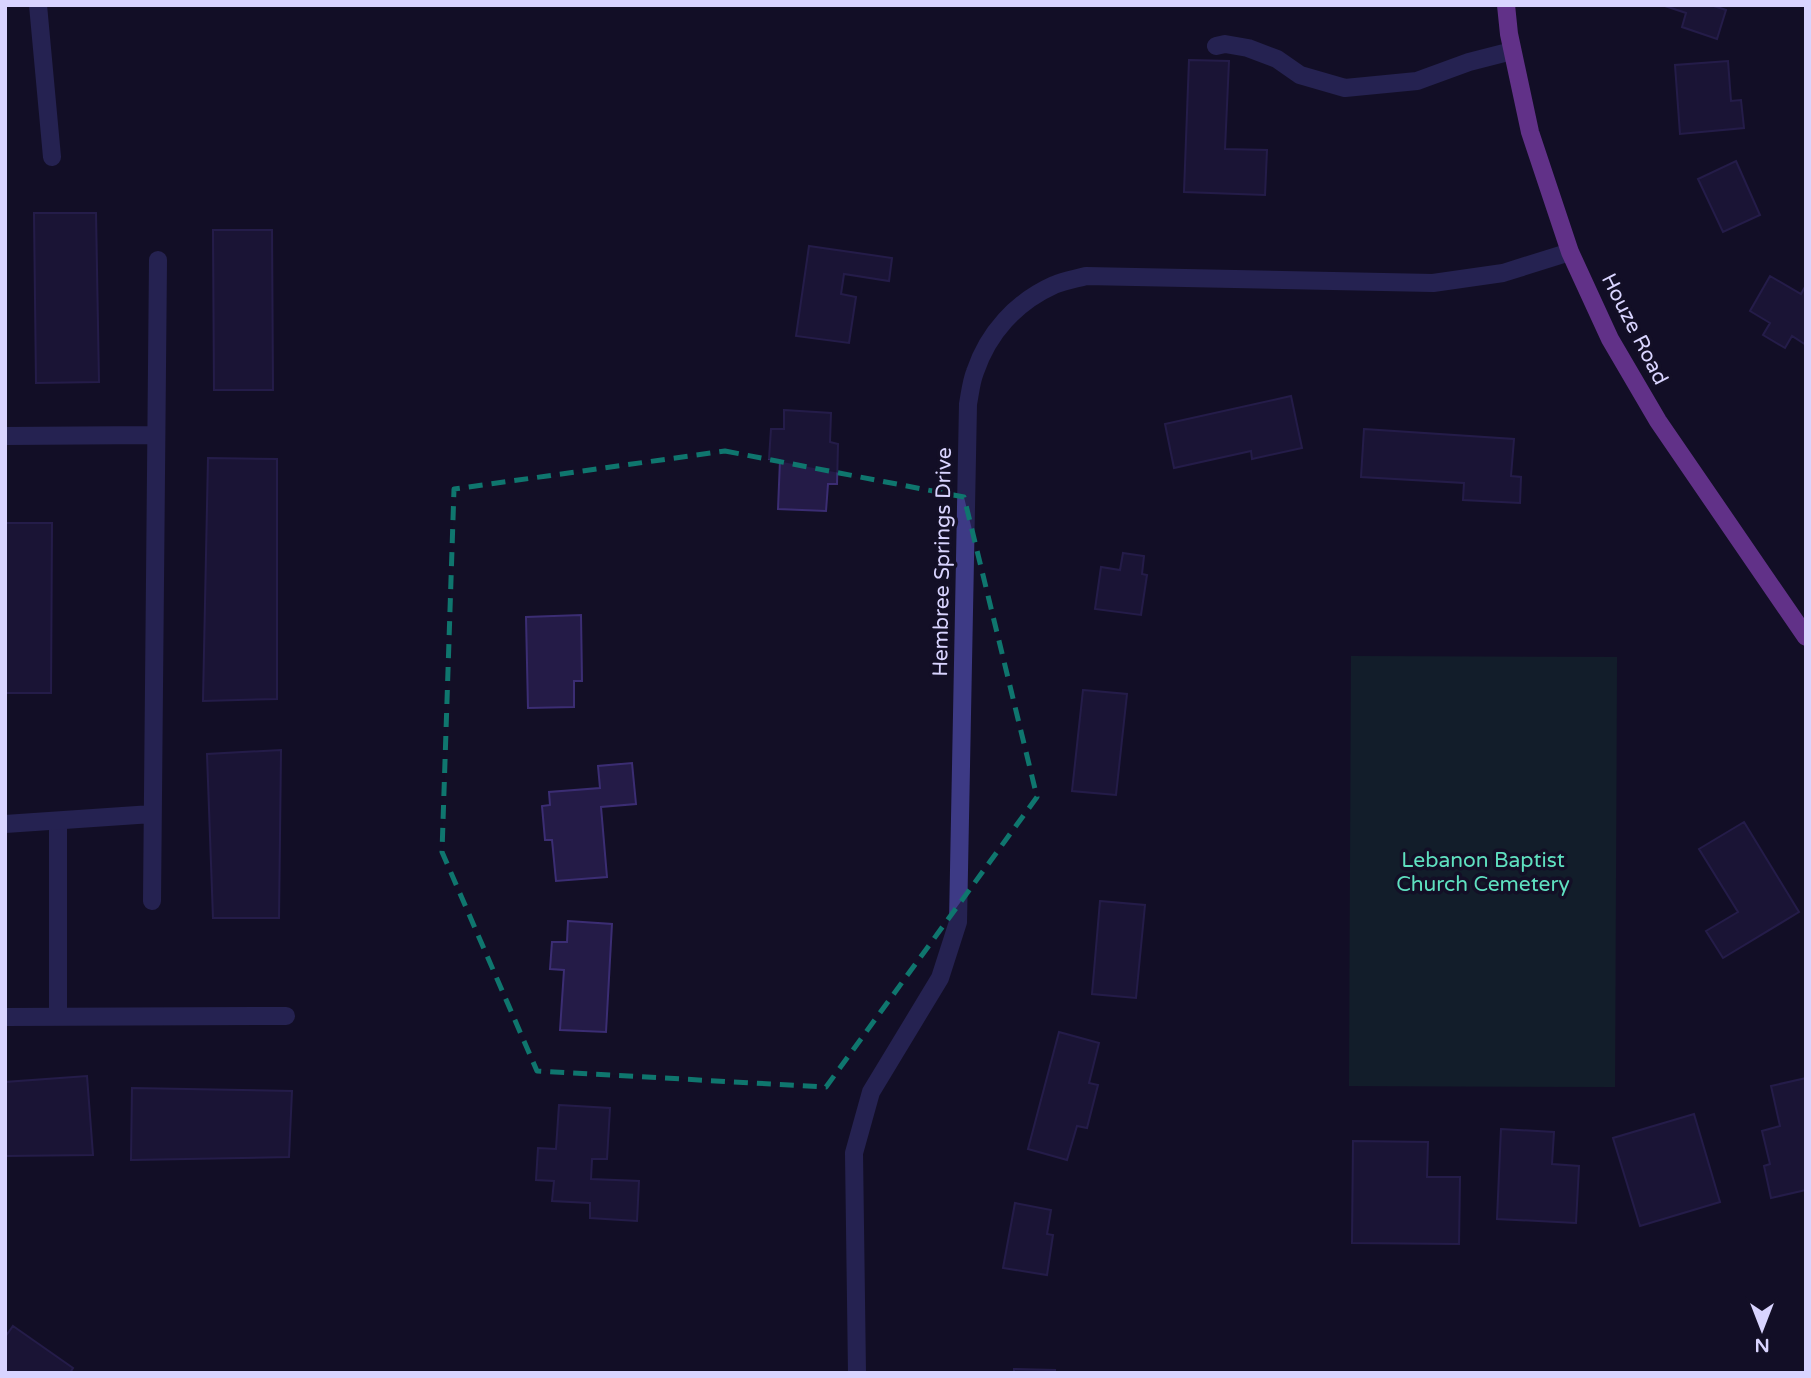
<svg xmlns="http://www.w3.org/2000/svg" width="1811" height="1378" font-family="'Varela Round',sans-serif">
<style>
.green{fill:#12302f}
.building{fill:#241b47;stroke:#3b2d73;stroke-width:2}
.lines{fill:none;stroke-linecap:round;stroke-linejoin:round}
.lane{stroke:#3d3a85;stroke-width:18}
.street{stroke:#3d3a85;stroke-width:18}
.primary{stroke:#c25bff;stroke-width:18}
.marked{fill:none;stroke:#0f766e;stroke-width:5;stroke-dasharray:14 9;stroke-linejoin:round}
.labels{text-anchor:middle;stroke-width:7;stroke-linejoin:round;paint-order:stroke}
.street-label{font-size:21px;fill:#d9d4ff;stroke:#130f26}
.park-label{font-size:21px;fill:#5fe0c0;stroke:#130f26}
</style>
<rect width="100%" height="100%" fill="#130f26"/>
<!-- green -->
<path class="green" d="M1351 656 1617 657 1615 1087 1349 1086Z"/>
<!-- building -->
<path class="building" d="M1662 5H1711L1726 10 1717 39 1682 27 1686 13Z
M1189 60 1229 61 1225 149 1267 150 1265 195 1184 192Z
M1728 61 1731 101 1741 100 1744 128 1680 134 1675 65Z
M1736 161 1760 215 1723 232 1698 179Z
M34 213H96L99 382 36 383Z
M213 230H272L273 390H214Z
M809 246 892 258 889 281 844 274 841 294 856 297 849 343 796 336Z
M1770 276 1801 294 1806 285V345L1792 336 1785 348 1763 335 1770 323 1750 311Z
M1291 396 1302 448 1252 459 1251 451 1174 468 1165 424Z
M784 410 831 413 830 442 838 444 837 484H828L826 511 778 509 780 460 769 459 771 429H784Z
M1364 429 1514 439 1511 476 1521 477 1520 503 1463 500 1464 483 1361 477Z
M208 458 277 459V699L203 701Z
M5 523H52L51 693H5Z
M1123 553 1144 556 1142 574 1147 575 1141 615 1095 609 1101 567 1120 570Z
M581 615 582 681H574V707L528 708 526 617Z
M1083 690 1127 694 1116 795 1072 791Z
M281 750 279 918H213L207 754Z
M632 763 636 804 601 807 607 877 556 881 552 840H545L542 806 550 805 549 792 600 788 598 766Z
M1744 822 1799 912 1723 958 1706 931 1738 912 1699 849Z
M1100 901 1145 905 1136 998 1092 994Z
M568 921 612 924 606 1032 560 1030 564 970 550 969 552 942H567Z
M1059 1032 1099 1043 1089 1083 1098 1085 1087 1128 1077 1126 1067 1160 1028 1149Z
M87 1076 93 1155 5 1156V1082Z
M1806 1078V1190L1771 1198 1764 1166 1770 1164 1762 1131 1780 1126 1771 1086Z
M132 1088 292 1091 289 1157 131 1160Z
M559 1105 610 1108 607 1159H592L591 1179 639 1181 637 1221 590 1218V1203L552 1201 554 1181 536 1180 538 1148 556 1149Z
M1694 1114 1720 1202 1640 1226 1613 1138Z
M1501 1129 1554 1132 1552 1164 1579 1166 1576 1223 1497 1219Z
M1353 1141 1428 1142 1427 1177H1460L1459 1244 1352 1243Z
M1015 1203 1051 1210 1047 1234 1053 1235 1047 1275 1003 1268Z
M13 1326 73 1368 70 1373H5V1337Z
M1014 1369 1055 1370V1373H1014Z"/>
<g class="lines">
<!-- lane -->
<path class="lane" d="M1216 46 1225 44 1248 48 1277 59 1300 75 1345 88 1417 81 1469 62 1512 51
M58 821V1016
M5 1017 286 1016"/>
<!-- street -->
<path class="street" d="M38 5 52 157
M5 436 156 435
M5 824 152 814
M152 901 158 260
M857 1373 854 1153 871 1092 940 978 958 922 968 404C970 394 971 382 975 372 988 333 1016 302 1054 285 1064 281 1075 279 1086 276L1433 283 1503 273 1570 252"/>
<!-- primary -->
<path class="primary" d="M1506 5 1509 34 1530 132 1570 252 1610 339 1658 421 1806 637"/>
</g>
<!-- marked area -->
<path d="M0 0H1811V1378H0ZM725 451 964 497 1037 797 826 1087 537 1071 442 852 454 489Z" fill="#130f26" fill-opacity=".55" fill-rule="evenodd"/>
<path class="marked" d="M725 451 964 497 1037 797 826 1087 537 1071 442 852 454 489Z"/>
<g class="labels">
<!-- street labels -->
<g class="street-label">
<text transform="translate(1635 329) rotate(63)" y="7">Houze Road</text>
<text transform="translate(942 562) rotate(-89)" y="7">Hembree Springs Drive</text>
</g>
<!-- park labels -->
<g class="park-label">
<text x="1483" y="867">Lebanon Baptist<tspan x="1483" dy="24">Church Cemetery</tspan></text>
</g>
</g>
<!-- border -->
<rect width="1811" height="1378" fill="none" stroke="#d9d4ff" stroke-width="14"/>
<!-- north arrow -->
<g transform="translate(1762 1329) rotate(180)" stroke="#130f26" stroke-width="5" paint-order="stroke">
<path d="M0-5L12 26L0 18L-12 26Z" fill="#d9d4ff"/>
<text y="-10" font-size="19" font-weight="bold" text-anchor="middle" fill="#d9d4ff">N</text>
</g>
</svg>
